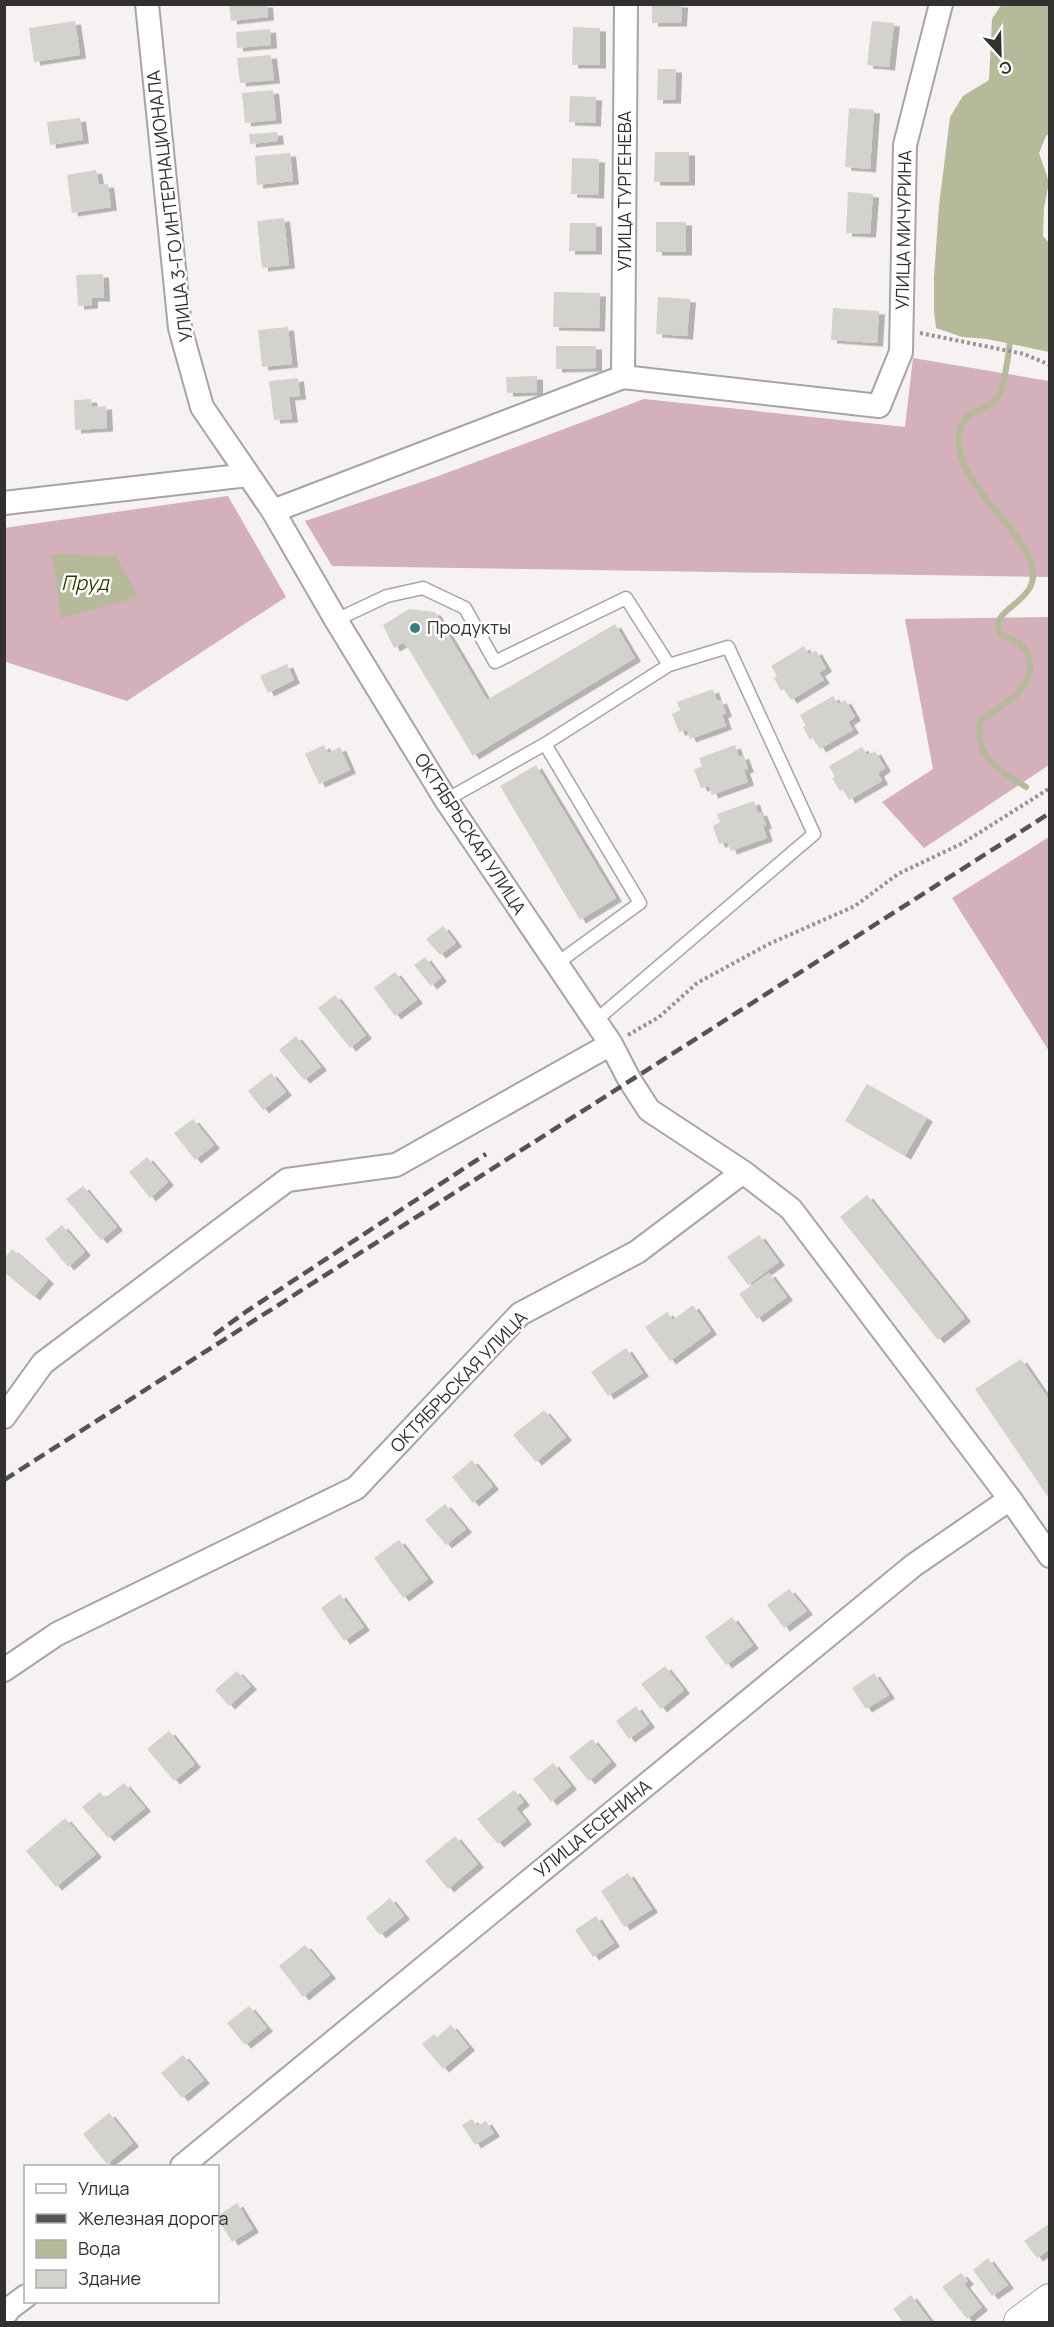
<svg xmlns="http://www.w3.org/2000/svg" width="1054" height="2327" font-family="Manrope,sans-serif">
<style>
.forest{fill:#d3b0ba}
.water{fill:#b6b99a}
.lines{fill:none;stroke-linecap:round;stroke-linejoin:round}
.stream{stroke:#b6b99a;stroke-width:6}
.building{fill:#d3d2cf;filter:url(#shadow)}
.lane-casing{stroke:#a7a4a2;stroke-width:15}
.street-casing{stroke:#a7a4a2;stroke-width:26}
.secondary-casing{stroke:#a7a4a2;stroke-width:34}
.path{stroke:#979594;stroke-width:4;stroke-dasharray:3 3;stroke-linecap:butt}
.lane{stroke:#fff;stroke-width:12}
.street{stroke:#fff;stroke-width:22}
.secondary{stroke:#fff;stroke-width:32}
.rail{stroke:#555453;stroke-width:4.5;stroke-dasharray:12 6;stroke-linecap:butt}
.poi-dot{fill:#357e7e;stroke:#fff;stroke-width:2}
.labels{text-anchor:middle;stroke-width:5;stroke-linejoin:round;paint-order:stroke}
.street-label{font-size:18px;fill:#323130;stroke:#fff}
.poi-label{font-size:18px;fill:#323130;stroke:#fff;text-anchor:start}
.water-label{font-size:20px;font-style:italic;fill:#363700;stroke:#fff}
</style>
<defs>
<filter id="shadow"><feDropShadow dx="6" dy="3.5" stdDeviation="0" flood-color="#0004"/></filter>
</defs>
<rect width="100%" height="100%" fill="#f5f2f1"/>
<!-- forest -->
<path class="forest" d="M913 358 1049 381V577L332 566 305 521 433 478 644 399 905 427Z
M228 496 286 597 127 701 6 662 4 528Z
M1049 617V765L924 848 882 802 933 769 905 619Z
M1049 837V1051L952 898Z"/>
<!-- water -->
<path class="water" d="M1001 5H1049V134L1046 136 1039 153 1049 182 1044 208 1043 236 1049 243V352L987 339 962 337 936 328 934 310V277L939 206 950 117 963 96 989 80 992 19Z
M52 554 116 556 138 597 61 618Z"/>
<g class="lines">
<!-- stream -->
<path class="stream" d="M1011 336C1008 353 1006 381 999 395 988 414 963 405 959 435 954 481 1014 520 1030 560 1048 605 982 606 1002 636 1007 638 1014 640 1019 643 1025 646 1027 652 1029 658 1037 688 1002 706 981 720 973 757 999 770 1026 787"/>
</g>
<!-- building -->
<path class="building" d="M229 4H267L268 17 231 21Z
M652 4H682L681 23H652Z
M75 21 80 55 34 62 29 28Z
M872 21 894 23 889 67 867 65Z
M573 27 600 28V65H572Z
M270 29 271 45 237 48 236 32Z
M271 55 274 80 240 83 237 58Z
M658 69H676L675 100H657Z
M273 90 276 120 245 123 242 93Z
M570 96 596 97 595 123 569 122Z
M849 108 874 110 870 169 845 167Z
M80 118 83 140 50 145 47 122Z
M277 132 278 141 250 144 249 134Z
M655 152H689V182H654Z
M290 153 293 181 257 185 255 156Z
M572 158 599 159 598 195 571 194Z
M96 170 99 185 108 184 111 207 72 213 67 175Z
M848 192 873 194 870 234 846 233Z
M284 218 289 265 262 268 257 221Z
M656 222H686V252H656Z
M570 223H596V251H569Z
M103 274 104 298H92V305L78 306 76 275Z
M554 292 600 293 599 328 553 327Z
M658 297 690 299 687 336 656 334Z
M833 308 879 311 877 343 831 340Z
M288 327 292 364 262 367 258 330Z
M556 346H596V368L556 369Z
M537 376V392L507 393 506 377Z
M298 378 300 396 289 397 292 419 274 420 269 381Z
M91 399 92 407 106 406 107 428 75 430 74 400Z
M409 609 435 612 487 700 615 624 635 658 473 756 408 648 403 643 394 648 383 625Z
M804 646 808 654 816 651 826 668 819 673 824 680 791 700 784 689 781 691 774 678 777 676 771 666Z
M287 664 294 680 268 693 260 676Z
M713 689 717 701 721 700 726 713 722 715 726 726 690 739 687 730 679 732 672 714 680 710 677 702Z
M833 696 838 704 845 700 855 717 848 722 853 730 820 749 813 738 810 740 803 727 806 726 800 715Z
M324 745 328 753 340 747 350 770 319 784 305 754Z
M735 745 739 757 743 755 748 769 744 770 748 782 712 795 709 786 701 788 694 770 702 766 699 758Z
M862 747 867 755 875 751 885 768 878 773 882 781 849 800 843 789 840 791 832 778 835 777 829 766Z
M536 765 616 898 580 920 500 786Z
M754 801 758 813 761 812 766 825 763 826 767 838 731 851 727 842 719 844 713 826 720 822 717 814Z
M443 926 456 943 440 955 426 939Z
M425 957 441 978 431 986 414 965Z
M395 972 417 1000 395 1016 374 988Z
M335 995 366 1035 350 1048 318 1008Z
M296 1036 321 1067 304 1080 279 1050Z
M271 1073 286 1092 263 1110 248 1091Z
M867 1084 927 1118 905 1156 845 1121Z
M193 1119 214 1145 195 1160 174 1133Z
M147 1157 168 1182 150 1198 129 1172Z
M83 1186 117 1227 101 1240 66 1199Z
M867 1195 965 1318 938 1340 840 1217Z
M62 1225 85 1252 68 1267 45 1239Z
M759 1235 779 1262 748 1285 727 1257Z
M12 1249 48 1280 34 1297 4 1272V1259Z
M769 1273 787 1297 757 1319 739 1294Z
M693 1305 711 1331 670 1361 645 1327 667 1312 673 1320Z
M626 1348 643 1373 608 1396 591 1372Z
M1021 1359 1050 1401V1500L975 1389Z
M544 1410 566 1437 536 1462 513 1435Z
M472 1460 493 1486 473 1503 452 1477Z
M445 1504 466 1529 446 1545 425 1520Z
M399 1540 428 1579 403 1598 374 1558Z
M789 1589 807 1611 784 1628 767 1605Z
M340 1594 364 1627 344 1641 321 1608Z
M732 1617 753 1645 726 1665 705 1637Z
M665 1666 684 1690 661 1709 641 1684Z
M237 1671 251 1686 229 1706 215 1690Z
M874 1673 889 1695 866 1709 852 1688Z
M636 1706 649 1724 629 1739 616 1721Z
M169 1731 195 1764 174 1781 147 1749Z
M592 1739 611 1762 589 1781 569 1757Z
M553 1763 571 1786 551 1802 533 1779Z
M124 1783 145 1808 108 1838 82 1807 100 1792 105 1798Z
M514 1790 524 1802 516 1808 526 1821 498 1844 477 1819Z
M65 1818 96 1854 56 1887 26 1851Z
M455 1836 478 1864 448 1889 425 1861Z
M628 1873 652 1909 624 1927 601 1891Z
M390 1898 404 1916 380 1935 366 1918Z
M596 1916 614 1943 593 1957 575 1930Z
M305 1945 330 1975 303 1997 279 1966Z
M249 2006 267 2028 245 2045 227 2023Z
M451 2025 469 2047 443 2069 422 2044 434 2034 437 2037Z
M183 2055 204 2080 182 2098 161 2073Z
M109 2113 133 2143 107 2164 83 2134Z
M472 2119 477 2126 486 2121 494 2133 475 2145 462 2125Z
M237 2203 253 2229 232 2242 218 2219V2216Z
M1050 2223V2249L1037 2258 1024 2241Z
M988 2258 1008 2285 992 2296 973 2270Z
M961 2273 968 2281 964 2284 982 2307 967 2319 942 2287Z
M911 2295 931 2322H903L893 2309Z"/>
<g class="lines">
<defs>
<path id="lane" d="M336 620 387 596 423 588 465 608 495 662 626 598 669 665 545 744 446 800
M545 744 640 903 556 964
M595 1021 814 834 728 647 669 665"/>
<path id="street" d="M147 4 180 328 202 407 273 511 336 620 446 800 611 1044 629 1079 649 1110 743 1172 791 1209 1010 1499 1050 1556
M623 377 626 4
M4 503 248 475
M273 511 623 377 879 406 901 352 905 145 941 4
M4 1417 43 1363 287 1180 396 1165 611 1044
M4 1670 57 1634 356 1488 520 1314 637 1252 743 1172
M182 2166 914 1565 1010 1499
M4 2316 10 2308 26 2296"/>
<path id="secondary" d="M1020 2322 1050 2300"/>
</defs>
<!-- lane casing -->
<use href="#lane" class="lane-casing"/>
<!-- street casing -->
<use href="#street" class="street-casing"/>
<!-- secondary casing -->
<use href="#secondary" class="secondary-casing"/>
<!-- path -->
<path class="path" d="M920 333 1024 354 1050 365
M628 1035 659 1017 697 983 769 944 855 906 898 874 963 843 1050 788"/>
<!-- lane -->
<use href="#lane" class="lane"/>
<!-- street -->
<use href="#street" class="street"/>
<!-- secondary -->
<use href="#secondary" class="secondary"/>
<!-- rail -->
<path class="rail" d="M214 1335 247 1311 486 1154
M4 1480 1050 813"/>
</g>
<!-- markers -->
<circle class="poi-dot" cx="415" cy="628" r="6"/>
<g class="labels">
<!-- street labels -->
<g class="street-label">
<text transform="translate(625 191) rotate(-90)" y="6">УЛИЦА ТУРГЕНЕВА</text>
<text transform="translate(170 206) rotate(-97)" y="6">УЛИЦА 3-ГО ИНТЕРНАЦИОНАЛА</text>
<text transform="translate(904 230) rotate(-89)" y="6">УЛИЦА МИЧУРИНА</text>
<text transform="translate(470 834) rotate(57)" y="6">ОКТЯБРЬСКАЯ УЛИЦА</text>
<text transform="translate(459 1382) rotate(-46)" y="6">ОКТЯБРЬСКАЯ УЛИЦА</text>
<text transform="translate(593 1829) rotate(-39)" y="6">УЛИЦА ЕСЕНИНА</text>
</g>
<!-- poi labels -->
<g class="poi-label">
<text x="427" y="634">Продукты</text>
</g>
<!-- water labels -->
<g class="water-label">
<text x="85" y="590">Пруд</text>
</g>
</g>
<!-- border -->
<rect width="1054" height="2327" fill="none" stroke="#323130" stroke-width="12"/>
<!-- legend -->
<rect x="24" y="2165" width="195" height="138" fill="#ffffff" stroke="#adadac" stroke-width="1.5"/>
<rect x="36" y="2184" width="30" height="9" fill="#ffffff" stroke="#adadac" stroke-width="1.5"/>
<text x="78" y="2195" font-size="18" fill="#323130">Улица</text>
<rect x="36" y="2214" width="30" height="9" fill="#555453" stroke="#adadac" stroke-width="1.5"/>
<text x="78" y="2225" font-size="18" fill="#323130">Железная дорога</text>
<rect x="36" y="2240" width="30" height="18" fill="#b6b99a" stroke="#adadac" stroke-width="1.5"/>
<text x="78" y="2255" font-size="18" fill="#323130">Вода</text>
<rect x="36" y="2270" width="30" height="18" fill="#d3d2cf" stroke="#adadac" stroke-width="1.5"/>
<text x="78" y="2285" font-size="18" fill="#323130">Здание</text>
<!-- north arrow -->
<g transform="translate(1000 54) rotate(158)" stroke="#ffffff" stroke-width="4.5" paint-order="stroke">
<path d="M0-4.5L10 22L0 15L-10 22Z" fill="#323130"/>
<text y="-9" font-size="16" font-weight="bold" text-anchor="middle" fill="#323130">С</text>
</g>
</svg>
